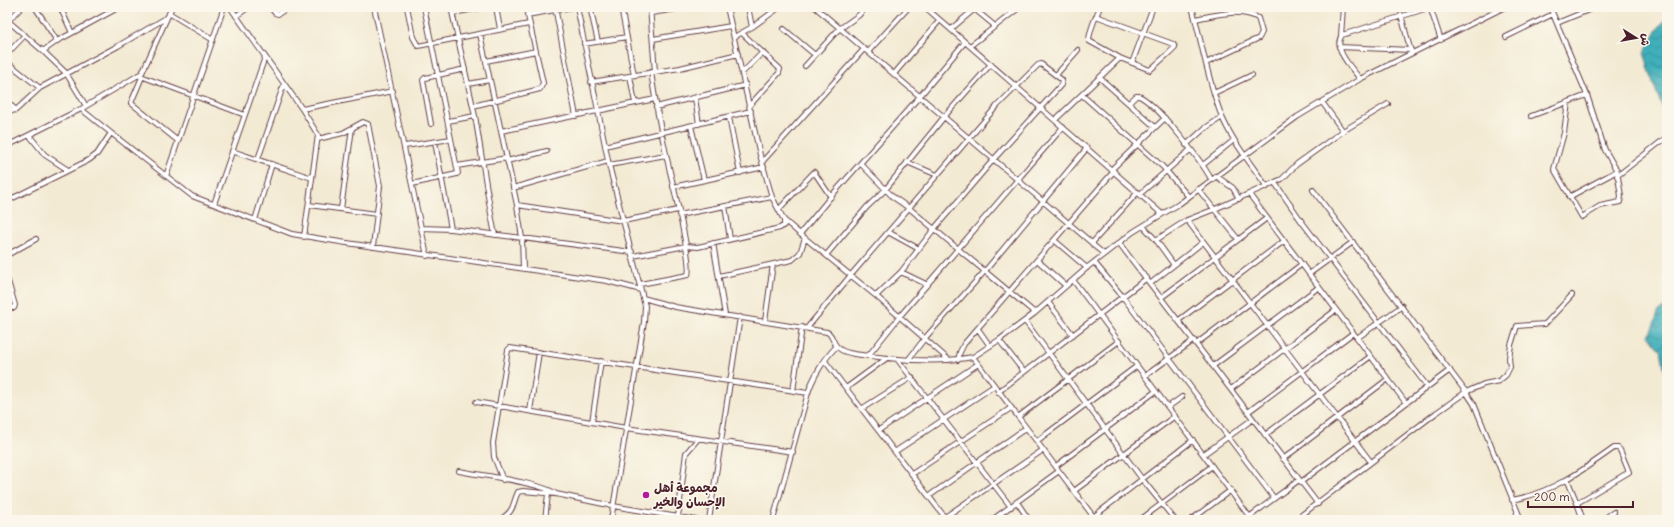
<svg xmlns="http://www.w3.org/2000/svg" width="1674" height="527" font-family="Delius,'Playpen Sans Arabic',sans-serif">
<style>
.water{fill:url(#water-waves);stroke:#446772}
.lines{fill:none;stroke-linecap:round;stroke-linejoin:round}
.minor-casing{stroke:#633d44;stroke-width:6}
.minor{stroke:#fff;stroke-width:4}
.poi-dot{fill:#b5179e;stroke:#fbf7ec;stroke-width:1.5}
.labels{text-anchor:middle;stroke-width:3.5;stroke-linejoin:round;paint-order:stroke}
.poi-label{font-size:12px;font-weight:bold;fill:#4a1f2b;stroke:#fbf7ec;text-anchor:start}
</style>
<defs>
<pattern id="water-waves" width="16" height="10" patternUnits="userSpaceOnUse"><rect width="16" height="10" fill="#3fafba"/><path d="M0 5q4-4 8 0t8 0" fill="none" stroke="#378e97"/></pattern>
</defs>
<rect width="100%" height="100%" fill="#fbf7ec"/>
<filter id="ink" filterUnits="userSpaceOnUse"><feTurbulence type="fractalNoise" baseFrequency=".025" numOctaves="2"/><feDisplacementMap in="SourceGraphic" scale="8" xChannelSelector="R" yChannelSelector="G"/><feConvolveMatrix kernelMatrix="1 2 1 2 8 2 1 2 1" color-interpolation-filters="sRGB"/></filter>
<filter id="wash" filterUnits="userSpaceOnUse"><feTurbulence type="fractalNoise" baseFrequency=".012" numOctaves="4" result="noise"/><feDisplacementMap in="SourceGraphic" scale="16" xChannelSelector="R" yChannelSelector="G"/><feGaussianBlur stdDeviation="0.9" result="paint"/><feColorMatrix in="noise" values="0 0 0 0 0 0 0 0 0 0 0 0 0 0 0 0 0 1.4 0 .05"/><feComposite in="paint" operator="in"/></filter>
<g filter="url(#wash)">
<rect width="100%" height="100%" fill="#f3ead3"/>
<!-- water -->
<path class="water" d="M1667 18V114L1664 112 1653 83 1644 52 1661 24Z
M1667 306V427L1665 420 1667 386 1661 350 1649 336 1659 311Z"/>
</g>
<g filter="url(#ink)">
<g class="lines">
<defs>
<path id="minor" d="M35 7 57 41 72 33
M60 7 72 33 114 10
M113 7 114 10 120 7
M230 7 302 109 318 135 304 237
M270 7 275 13 278 14 289 7
M374 7 427 256
M407 7 413 37 418 46 529 24
M496 7 500 29
M555 7 576 116
M577 7 609 165 645 306 644 322 611 520
M590 7 598 42
M621 7 634 75
M650 7 655 72
M748 7 752 27
M815 7 1093 244
M925 7 1162 214
M972 7 995 26
M1192 7C1202 43 1208 82 1222 117 1233 142 1251 164 1267 187
M1430 7 1441 40
M1550 7 1587 95 1605 150 1617 171 1621 196 1620 202 1600 206 1582 217 1554 169 1564 133 1568 102
M169 13 213 40
M453 13 485 7
M651 13 689 7
M527 15 572 7
M1401 15 1411 52
M236 16 249 7
M1096 16 1173 44 1175 47 1169 53 1150 70 1120 58 1089 41C1089 30 1096 17 1100 7
M1195 19C1215 15 1239 8 1258 18L1262 32 1259 38 1206 63
M7 20 43 51 66 73 86 106
M7 22 22 7
M1557 23 1596 7
M784 29 815 55
M951 29 977 7
M742 33 780 69 779 73 750 105
M480 34 517 205 522 238 523 269
M1341 36 1343 7
M734 37 752 27 780 7
M1506 37 1553 14
M653 39 731 26
M584 44 627 37
M970 46 1020 7
M1339 47 1411 50
M43 51 57 41
M868 52 909 7
M7 54 25 35
M486 61 536 51
M7 62 40 88
M1132 63 1153 7
M805 66 838 30 859 15 866 7
M743 72 763 52
M894 74 940 20
M138 75 245 115
M1056 75 1078 50
M630 76 635 103
M142 77 131 103 178 141
M1100 78 1155 127
M1360 79C1352 68 1332 49 1342 35L1431 7
M591 82 680 68 738 54
M468 84 490 80
M1214 93 1252 75
M1082 95 1163 167 1188 196
M695 98 699 124
M7 102 16 110
M1322 102 1343 131
M1129 103 1136 96H1139C1157 104 1201 160 1211 179
M473 106 540 89 543 83 526 7
M656 107 746 85
M302 109 393 91
M7 112 16 110 40 88 118 46 166 18
M475 116C482 156 487 195 495 235
M1531 116 1587 95
M729 117 740 173
M1055 120 1120 58
M448 121 475 116 451 7
M431 124 423 80 425 78 465 69
M691 126 704 180
M501 131 655 99
M111 133 192 196 292 234 340 242 607 281 641 290
M29 135 45 155 68 170
M318 139 343 133 363 122 368 124 380 186 373 247
M435 142 451 229
M1186 145 1204 129 1222 117
M7 146 81 109 142 73 172 7
M405 146 451 139
M605 146 751 111
M232 151 312 178
M258 159 284 84
M507 161 547 151
M762 162 864 49
M907 162 937 175
M861 164 893 197 909 208 1035 313
M609 165 666 155
M1203 165 1234 140
M457 166 507 158
M1112 169 1165 118
M166 176 224 7
M1216 176 1233 188 1239 199
M1617 176 1663 140
M1275 183 1302 222 1427 386
M412 184 457 174 458 173 424 7
M673 187 764 167
M513 188 608 161
M1198 189 1238 239
M1140 194 1190 150
M1249 194 1406 403
M1569 197 1617 171
M7 201 89 160 97 154 111 133 81 109
M214 204 265 57
M309 205 377 214
M517 205 623 221 678 210
M725 206 730 239
M341 209 352 128
M779 209 814 172 831 197
M679 215 772 197
M255 220 272 164
M784 220 800 234 833 194 920 96 965 42
M1187 220 1371 462
M1143 226 1156 240 1174 265
M421 228 451 229 632 252
M888 232 919 249
M800 234 876 296 949 360
M1054 240 1087 268
M1156 240 1187 220 1215 209 1282 179 1297 164 1343 131 1388 104
M713 243 725 315
M1119 243 1318 504
M827 254 867 207 885 190 944 117 991 64
M1104 254 1093 245V242L1138 192
M7 255 36 239
M633 256 686 246 698 247 780 228 784 225V220L772 197 760 155 727 7
M1037 260 1066 286
M1094 262 1123 297 1274 498
M901 272 928 285
M1309 274 1353 242
M719 276 792 260 800 253 805 238
M7 278 15 305 14 308 7 307
M1073 280 1252 520
M1151 283 1202 243
M640 284 688 275C693 261 670 174 666 154 660 127 655 100 651 72
M1162 297 1267 218
M643 298 675 307 827 332C831 334 831 336 833 340 837 350 844 352 854 354 893 359 934 364 973 357
M1048 302 1073 335
M1179 320 1284 241
M765 321 773 264
M1025 321 1142 479 1175 520
M807 328 851 275 997 106 1038 65 1041 64 1062 80 1061 85 994 159 934 229 901 272 876 296
M978 329 990 346
M1357 338 1402 306
M999 340 1024 372
M1196 344 1302 264
M868 356 900 316 1063 127
M897 359 1011 507
M908 360 925 338 985 271 1087 148
M958 360 960 352 964 344 1114 171
M825 361 947 520
M1213 366 1319 287
M1145 376 1194 340
M846 388 887 358
M1231 389 1336 310
M793 391 802 327
M998 392 1147 278
M476 402 626 428 793 452
M1168 407 1182 397
M863 408 912 377
M530 411 539 352
M1248 412 1353 333
M1018 417 1119 341
M592 422 601 361
M879 430 978 364
M1265 435 1371 356
M1037 441 1137 366
M896 451 994 386
M1204 454 1253 419
M1283 459 1388 379
M1056 466 1156 391
M459 471C479 475 543 483 556 494
M912 474 1011 408
M1567 479 1577 503
M503 480 494 457 493 443 508 350 510 348 808 393C813 377 824 359 836 347
M1301 482 1450 370
M1074 491 1175 416
M929 496 1026 428
M1512 500C1551 493 1582 471 1614 448H1618L1620 450 1629 472 1577 503 1583 520
M1017 502 1029 520
M945 517 1043 450
M1093 517 1193 440
M500 520C516 509 511 507 518 492L523 491 556 494 613 506 696 520
M545 520 548 494
M676 520 678 517 686 453 698 439
M709 520 740 317
M773 520 808 393
M992 520 1059 471
M1096 520 973 357 999 340 1035 313 1089 266 1133 232 1179 204 1297 117 1360 79 1505 7
M1140 520 1212 466
M1191 520 1231 490
M1245 520 1299 480
M1295 520 1436 413 1466 392 1313 190
M1516 520 1517 512
M1521 520 1474 404 1466 392 1484 384 1499 381 1506 375 1510 367 1509 358 1511 345 1517 326 1545 324 1572 295
M1602 520 1614 512"/>
</defs>
<!-- minor casing -->
<use href="#minor" class="minor-casing"/>
<!-- minor -->
<use href="#minor" class="minor"/>
</g>
</g>
<!-- markers -->
<circle class="poi-dot" cx="646" cy="495" r="4"/>
<g class="labels">
<!-- poi labels -->
<g class="poi-label">
<text x="654" y="492">مجموعة أهل<tspan x="654" dy="14">الإحسان والخير</tspan></text>
</g>
</g>
<!-- margin -->
<rect width="1674" height="527" fill="none" stroke="#fbf7ec" stroke-width="24"/>
<!-- north arrow -->
<g transform="translate(1636 38) rotate(101)" stroke="#fbf7ec" stroke-width="3" paint-order="stroke">
<path d="M0-3L7 15L0 10L-7 15Z" fill="#4a1f2b"/>
<text y="-6" font-size="11" font-weight="bold" text-anchor="middle" fill="#4a1f2b">ش</text>
</g>
<!-- scale -->
<path d="M1528 501v6h105v-6" fill="none" stroke="#4a1f2b" stroke-width="2"/>
<text x="1534" y="501" font-size="12" fill="#4a1f2b" stroke="#fbf7ec" stroke-width="3" paint-order="stroke">200 m</text>
</svg>
